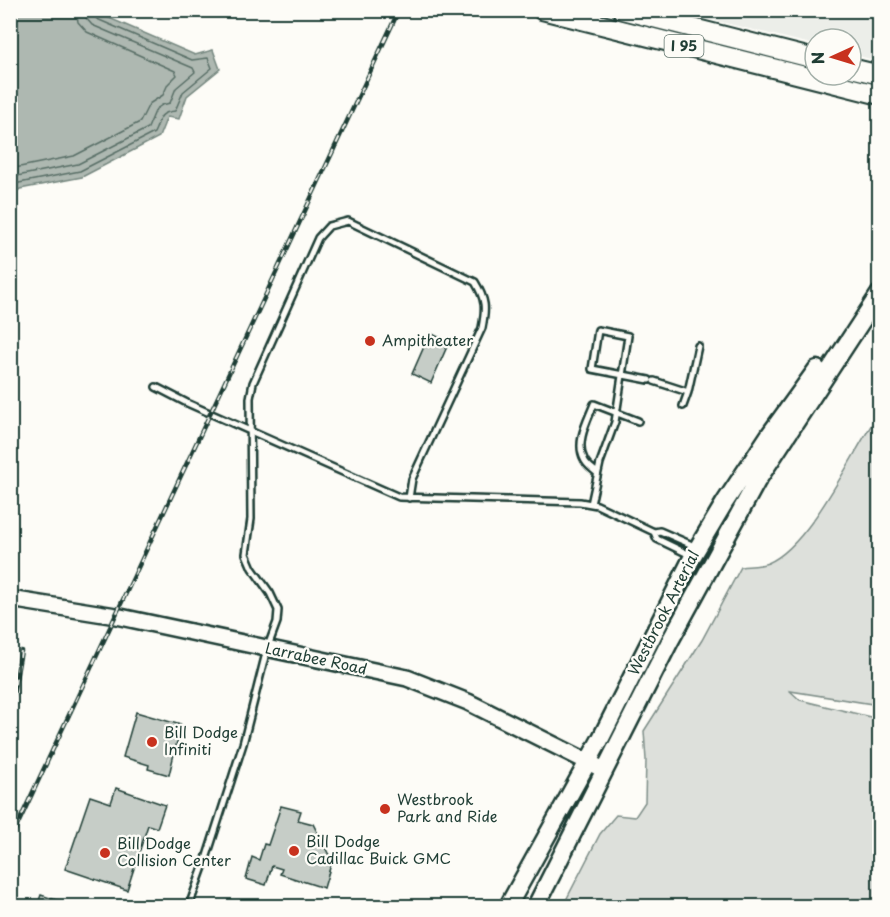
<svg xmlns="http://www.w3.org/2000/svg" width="890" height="917" font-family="'Playpen Sans',sans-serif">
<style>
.built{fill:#eceee9}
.green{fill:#dde0db;stroke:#7e8e88;stroke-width:1.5}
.water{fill:#aeb8b1;stroke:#75877f;stroke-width:1.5}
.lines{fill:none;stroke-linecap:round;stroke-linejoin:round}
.shore{stroke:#586e66;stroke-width:1.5}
.building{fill:#c6cdc7;stroke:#1f3d34;stroke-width:1.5}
.service-casing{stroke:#1f3d34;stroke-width:10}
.primary-casing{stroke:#1f3d34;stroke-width:20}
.trunk-casing{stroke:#1f3d34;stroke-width:21}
.motorway-casing{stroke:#1f3d34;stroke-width:22}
.service{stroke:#fdfcf7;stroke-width:5}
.primary{stroke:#fdfcf7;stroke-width:15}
.trunk{stroke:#fdfcf7;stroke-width:16}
.motorway{stroke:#fdfcf7;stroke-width:18}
.rail-casing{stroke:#1f3d34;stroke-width:4.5}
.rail{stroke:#fdfcf7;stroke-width:2;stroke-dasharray:7;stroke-linecap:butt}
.poi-dot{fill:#c8321e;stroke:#fdfcf7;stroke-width:2}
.labels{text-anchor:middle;stroke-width:4.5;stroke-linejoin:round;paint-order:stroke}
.shield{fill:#fdfcf7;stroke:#62766e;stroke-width:1.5}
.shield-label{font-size:14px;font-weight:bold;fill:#1f3d34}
.poi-label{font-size:15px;fill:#1f3d34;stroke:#fdfcf7;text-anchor:start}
.street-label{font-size:15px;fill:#1f3d34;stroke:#fdfcf7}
</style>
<rect width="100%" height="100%" fill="#fdfcf7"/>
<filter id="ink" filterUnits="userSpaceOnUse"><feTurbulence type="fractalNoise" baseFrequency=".0167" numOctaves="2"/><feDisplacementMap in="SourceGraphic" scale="12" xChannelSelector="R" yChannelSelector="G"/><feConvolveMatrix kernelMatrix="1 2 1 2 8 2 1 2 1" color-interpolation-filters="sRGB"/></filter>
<g filter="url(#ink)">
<!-- built -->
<path class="built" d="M676 11H879V61L851 54V39H815V45Z"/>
<!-- green -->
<path class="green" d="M879 413V705L790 691 800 700 879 719V906H563L600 834 616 815 635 817 645 802 646 760 644 731 702 640 741 567C750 566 761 566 768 563 810 546 853 451 879 413Z"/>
<!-- water -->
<path class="water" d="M11 10 93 11 195 55 213 50 220 69 187 96 179 119 167 117 159 137 82 177 20 189 11 197Z"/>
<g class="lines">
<!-- shore -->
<path class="shore" d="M10 169 74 156 140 122 149 104 163 95 168 84 177 75 175 71 87 32 78 22 76 10
M10 179 17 176 78 164 148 128 156 109 162 105 170 103 176 88 195 72 193 68 92 25 86 18 85 10
M10 189 19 183 80 171 154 133C161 119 157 113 175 111L183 92 212 68 208 58 192 60 97 19 93 15V10"/>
</g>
<!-- building -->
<path class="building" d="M430 333 449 342 431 383 412 374Z
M136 712 181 725 169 775 148 769 149 765 123 757Z
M116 788 165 805 157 828 148 825 127 890 65 869 90 796 111 803Z
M281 806 301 811 298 820 313 824 332 861 324 888 280 874 282 869 272 866 266 885 246 879 252 857 259 860 264 844 268 845Z
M41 895 74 906H37Z"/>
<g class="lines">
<defs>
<path id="service" d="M654 381 688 392 698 346
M156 387 187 403 399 497 580 502 597 505 654 532 657 539 686 553 689 552
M683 406 688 392
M597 473C593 469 586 465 584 459 575 442 588 420 594 404L638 421
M591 504 600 463 615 422 628 336 598 330 592 369 649 380
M654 532 660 531 690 544 691 551
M189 906 207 856 243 744 267 649 277 622 278 610 270 593 252 568 246 554 251 519 250 398 253 383 318 238 329 226 348 221 475 282C486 300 486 308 482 328L412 479 409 498"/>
<path id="primary" d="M10 599 116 616 407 678 468 702 604 770"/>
<path id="trunk" d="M508 906 600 740 694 554 725 502 770 434 817 369
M536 906 670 641 757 481 880 293"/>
<path id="motorway" d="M542 10 880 95
M622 10 815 59
M851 68 880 75"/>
</defs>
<!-- service casing -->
<use href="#service" class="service-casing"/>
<!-- primary casing -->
<use href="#primary" class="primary-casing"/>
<!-- trunk casing -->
<use href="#trunk" class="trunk-casing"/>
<!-- motorway casing -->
<use href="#motorway" class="motorway-casing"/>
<!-- service -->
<use href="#service" class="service"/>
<!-- primary -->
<use href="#primary" class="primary"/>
<!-- trunk -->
<use href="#trunk" class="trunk"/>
<!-- motorway -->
<use href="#motorway" class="motorway"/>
<defs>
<path id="rail" d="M10 712 21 651
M10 841 399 10"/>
</defs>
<!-- rail casing -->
<use href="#rail" class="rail-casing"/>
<!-- rail -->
<use href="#rail" class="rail"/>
</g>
</g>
<!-- markers -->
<g class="poi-dot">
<circle cx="370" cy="341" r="6"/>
<circle cx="152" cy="742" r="6"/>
<circle cx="385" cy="809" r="6"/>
<circle cx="294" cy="851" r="6"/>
<circle cx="105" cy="853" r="6"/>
</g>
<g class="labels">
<!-- shield labels -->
<rect class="shield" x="664.5" y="35" width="39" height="22" rx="4.5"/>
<g class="shield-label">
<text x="684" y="51">I 95</text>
</g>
<!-- poi labels -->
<g class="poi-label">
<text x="382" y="346">Ampitheater</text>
<text x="164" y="738">Bill Dodge<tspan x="164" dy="17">Infiniti</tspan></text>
<text x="397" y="805">Westbrook<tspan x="397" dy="17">Park and Ride</tspan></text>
<text x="306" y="847">Bill Dodge<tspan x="306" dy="17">Cadillac Buick GMC</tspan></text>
<text x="117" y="849">Bill Dodge<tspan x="117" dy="17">Collision Center</tspan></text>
</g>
<!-- street labels -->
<g class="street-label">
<text transform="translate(664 613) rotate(-63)" y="5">Westbrook Arterial</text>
<text transform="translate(316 659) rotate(12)" y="5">Larrabee Road</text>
</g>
</g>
<!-- margin -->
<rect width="890" height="917" fill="none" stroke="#fdfcf7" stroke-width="36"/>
<rect x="18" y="18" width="854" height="881" fill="none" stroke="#1f3d34" stroke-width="2" filter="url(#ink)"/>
<!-- north arrow -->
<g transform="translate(833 57) rotate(266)"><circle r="28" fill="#fdfcf7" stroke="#a4b0a9" stroke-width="1.5"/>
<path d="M0-4.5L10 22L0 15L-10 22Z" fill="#c8321e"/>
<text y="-9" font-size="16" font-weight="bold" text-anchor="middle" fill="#1f3d34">N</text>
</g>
</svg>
